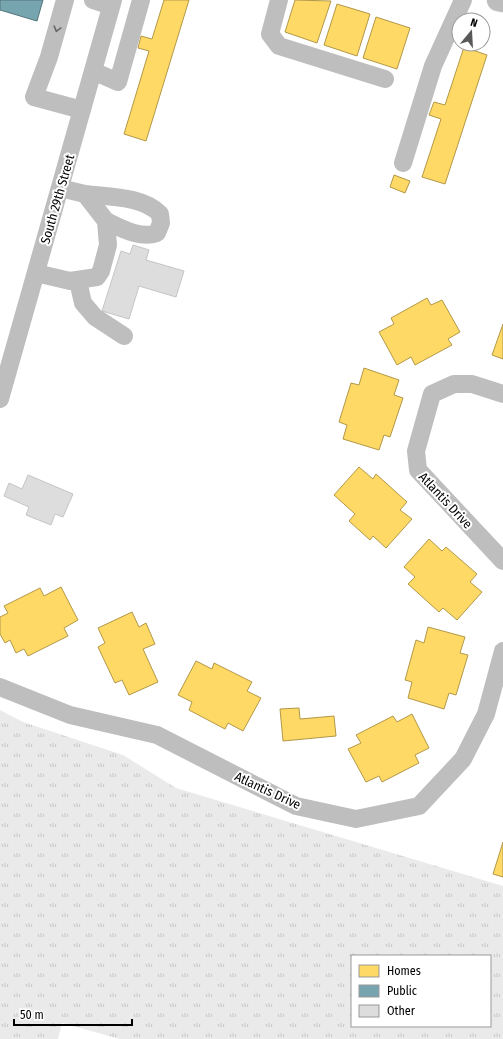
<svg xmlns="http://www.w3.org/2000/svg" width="503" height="1039" font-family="'Fira Sans Condensed',sans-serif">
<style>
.grass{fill:url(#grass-tufts);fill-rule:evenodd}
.homes{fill:#ffd966;stroke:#b29847}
.public{fill:#76a5af;stroke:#53747a}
.building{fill:#ddd;stroke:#c5c5c5}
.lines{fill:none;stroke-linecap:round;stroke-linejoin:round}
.major-casing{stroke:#dbdbdb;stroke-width:23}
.minor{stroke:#bebebe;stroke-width:18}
.major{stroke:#bdbdbd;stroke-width:22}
.oneway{stroke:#686868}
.labels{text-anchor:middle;stroke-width:4;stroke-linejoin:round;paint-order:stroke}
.street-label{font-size:13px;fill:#000;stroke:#fff}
</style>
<defs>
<pattern id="grass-tufts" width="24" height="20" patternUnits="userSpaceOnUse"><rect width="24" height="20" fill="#eaeaea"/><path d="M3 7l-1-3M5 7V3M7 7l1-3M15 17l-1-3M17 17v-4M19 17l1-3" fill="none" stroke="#c7c7c7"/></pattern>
</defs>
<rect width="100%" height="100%" fill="#fff"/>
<!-- grass -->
<path class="grass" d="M0 710 23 722 123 755 176 788 503 886V1039H120L62 1023 58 1039H0ZM352 956H490V1026H352Z"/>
<!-- homes -->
<path class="homes" d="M164 0H189L146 141 124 134 149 51 138 48 141 36 152 39Z
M295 0 331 1 317 43 285 32Z
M337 4 370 14 357 56 324 45Z
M376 17 410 28 397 69 363 58Z
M464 47 487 55 445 184 422 177 441 119 429 115 434 102 445 105Z
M394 175 410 181 405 193 390 187Z
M427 298 431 305 442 300 460 332 448 339 452 345 415 365 411 357 397 365 379 332 394 324 391 318Z
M503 324V359L492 355Z
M364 368 399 380 394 395 403 398 390 437 384 435 379 450 343 439 347 425 339 422 351 383 359 385Z
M359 467 373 479 376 474 407 502 400 510 412 519 386 548 373 536 370 540 349 521 355 514 334 495Z
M429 539 442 551 446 547 477 574 470 582 482 592 457 620 443 608 439 612 408 584 415 577 404 567Z
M61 587 78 620 64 628 68 636 28 656 24 649 16 653 10 640 5 643 0 634V617L8 613 4 606 40 588 44 596Z
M132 612 139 627 146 623 155 644 143 649 158 682 129 695 122 680 115 683 98 647 105 643 98 628Z
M428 627 465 637 460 653 468 655 456 695 449 693 444 709 408 698 412 682 405 680 416 640 424 643Z
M196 661 212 669 214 663 252 682 247 691 261 698 243 731 228 723 225 729 189 710 192 702 178 695Z
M299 708 300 719 334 716 336 736 283 741 280 709Z
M412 714 429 748 415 755 419 763 382 782 379 776 366 782 348 749 361 743 356 735 393 716 397 722Z
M503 842V877L493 874Z"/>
<!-- public -->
<path class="public" d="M0 0H43L37 21 0 10Z"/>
<!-- building -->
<path class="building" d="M133 245 149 250 146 260 184 271 176 297 139 286 129 319 102 311 121 251 130 254Z
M28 475 73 494 63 517 55 514 51 525 26 515 29 507 4 496 9 483 22 489Z"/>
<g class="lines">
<defs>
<path id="major" d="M498 0 503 1"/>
</defs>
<!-- major casing -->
<use href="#major" class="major-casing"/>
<!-- minor -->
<path class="minor" d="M65 0 49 57 34 97 82 110
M93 0 111 6
M279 0 270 34 279 46 385 79
M93 71 118 82 141 0
M403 163 433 66 463 0
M85 194C109 197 143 196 160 214L161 223 157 233C140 239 121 228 106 221
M36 273 70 281 97 277 101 271 108 245 106 221 85 194 60 188
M78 281 83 303 95 317 124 336
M503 394 472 384H454L432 394 416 451 418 470 503 561
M0 399 113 0
M0 687 70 715 157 735 296 806 356 819 419 806 463 759 486 714 503 651"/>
<!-- major -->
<use href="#major" class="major"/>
</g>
<!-- one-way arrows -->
<defs><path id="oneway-chevron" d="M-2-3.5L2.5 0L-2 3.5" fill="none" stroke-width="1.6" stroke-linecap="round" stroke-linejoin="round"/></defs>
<use class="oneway" href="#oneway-chevron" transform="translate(57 29) rotate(105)"/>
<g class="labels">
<!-- street labels -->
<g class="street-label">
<text transform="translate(57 199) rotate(-74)" y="5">South 29th Street</text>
<text transform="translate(446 500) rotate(47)" y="5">Atlantis Drive</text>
<text transform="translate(268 790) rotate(25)" y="5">Atlantis Drive</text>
</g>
</g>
<!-- legend -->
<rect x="351" y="955" width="140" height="72" fill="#ffffff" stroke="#999999"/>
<rect x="359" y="965" width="20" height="12" fill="#ffd966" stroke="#999999"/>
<text x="387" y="975" font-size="12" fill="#000000">Homes</text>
<rect x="359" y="985" width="20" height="12" fill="#76a5af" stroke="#999999"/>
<text x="387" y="995" font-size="12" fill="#000000">Public</text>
<rect x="359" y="1005" width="20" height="12" fill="#dddddd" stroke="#999999"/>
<text x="387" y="1015" font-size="12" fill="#000000">Other</text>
<!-- north arrow -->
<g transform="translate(471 32) rotate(18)"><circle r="19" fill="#ffffff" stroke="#999999"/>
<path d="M0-3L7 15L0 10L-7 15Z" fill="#595959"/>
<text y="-6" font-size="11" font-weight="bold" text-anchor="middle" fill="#000000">N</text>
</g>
<!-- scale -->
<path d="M14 1019v6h118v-6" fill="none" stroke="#000000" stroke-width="2"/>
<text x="20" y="1019" font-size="12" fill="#000000" stroke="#ffffff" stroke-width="3" paint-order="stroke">50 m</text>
</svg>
